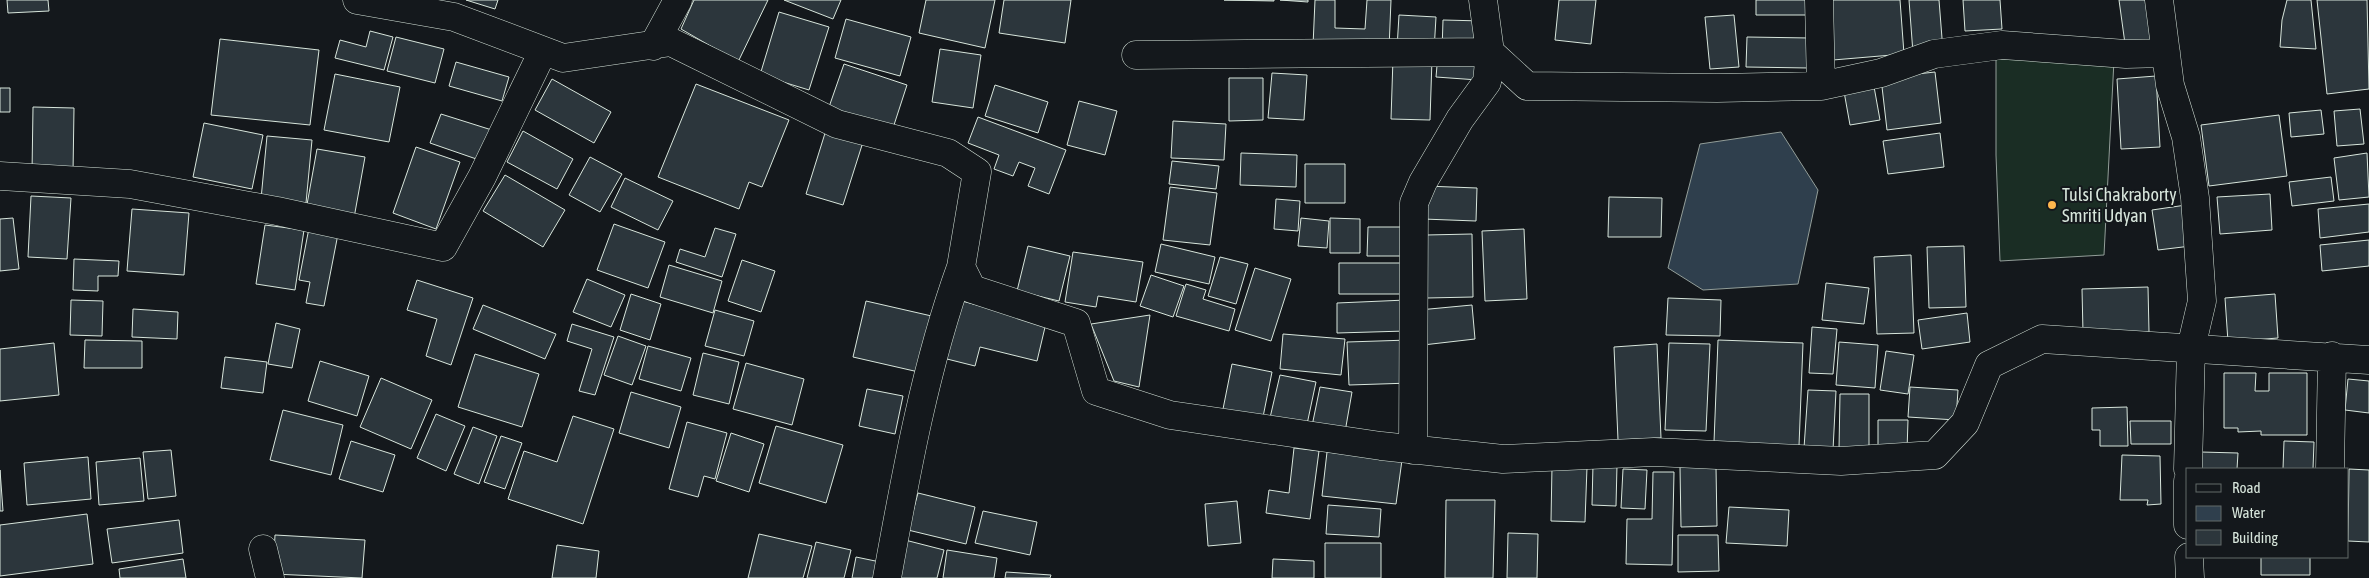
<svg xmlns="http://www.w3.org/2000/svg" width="2369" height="578" font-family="'Asap Condensed',sans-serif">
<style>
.pitch{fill:#1a2d24;stroke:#939e99}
.water{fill:#2f3f4d;stroke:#939e99}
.building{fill:#2c363c;stroke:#d8e6dc}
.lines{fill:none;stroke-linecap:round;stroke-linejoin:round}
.minor-casing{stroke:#d8e6dc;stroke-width:29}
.minor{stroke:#14181c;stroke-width:28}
.poi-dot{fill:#ffb74d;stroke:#14181c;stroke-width:2}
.labels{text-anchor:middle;stroke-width:4;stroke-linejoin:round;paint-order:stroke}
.poi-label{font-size:18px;fill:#d8e6dc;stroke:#14181c;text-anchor:start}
</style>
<rect width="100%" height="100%" fill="#14181c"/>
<!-- pitch -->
<path class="pitch" d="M1996 59 2114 60 2104 255 2000 261 1996 155Z"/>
<!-- water -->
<path class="water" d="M1781 132 1818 190 1798 284 1703 290 1668 268 1700 144Z"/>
<!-- building -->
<path class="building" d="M7 0H48L49 11 8 13Z
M466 0H498L495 9Z
M694 0H768L738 62 681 29Z
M784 0H841L833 19Z
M926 0H995L985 48 919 33Z
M1004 0H1071L1065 43 999 33Z
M1224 0H1274V1Z
M1280 0H1308V2Z
M1315 0H1335V28L1365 29 1367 0H1391L1389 49 1313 46Z
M1559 0H1596L1591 44 1555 40Z
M1756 0H1812V15H1756Z
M1829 0H1900L1904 54 1833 60Z
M1909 0H1939L1943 51 1913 53Z
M1963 0H2000L2002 29 1965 31Z
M2119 0H2147L2154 47 2126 51Z
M2287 0H2311L2316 49 2280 47 2282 20Z
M2317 0H2367L2369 89 2327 94Z
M779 12 829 27 809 90 760 75Z
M1399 15 1436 17 1434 51 1397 48Z
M1734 15 1739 67 1710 69 1705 17Z
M846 19 911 37 900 76 835 58Z
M1443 20 1483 21 1482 51H1442Z
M370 31 393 37 384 70 335 58 340 40 366 47Z
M396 37 444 49 435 83 387 71Z
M1747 37 1810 38 1809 68 1746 67Z
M220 39 319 50 310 125 211 115Z
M940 49 981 55 973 108 932 102Z
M1438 54 1480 56 1478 80 1436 77Z
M1393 58 1432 59 1430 120 1391 119Z
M456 62 509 77 502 101 449 86Z
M844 64 907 85 893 128 829 107Z
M1935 72 1941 123 1887 130 1881 78Z
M1272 73 1307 75 1304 120 1268 118Z
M335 74 400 87 389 142 324 130Z
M2156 76 2160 147 2121 149 2117 79Z
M1229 78H1263V120L1229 121Z
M552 79 611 112 594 143 535 110Z
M1873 81 1880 120 1850 125 1843 86Z
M696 84 789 120 762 187 749 182 739 209 658 177Z
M995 85 1048 102 1038 133 985 116Z
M0 88H10V112H0Z
M1079 101 1117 111 1105 155 1067 145Z
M33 107 74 108 73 173 32 172Z
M2360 109 2364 144 2337 146 2334 111Z
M2321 110 2324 134 2291 137 2289 113Z
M441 114 495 131 485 162 430 143Z
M2279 115 2287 176 2209 186 2201 125Z
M978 117 1066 150 1049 194 1028 186 1035 168 1019 162 1013 176 994 169 999 155 968 143Z
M1173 121 1226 124 1224 160 1171 158Z
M204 123 263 135 252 189 193 177Z
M826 130 863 142 843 205 806 194Z
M523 131 573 159 557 189 507 162Z
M1940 133 1944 167 1888 174 1883 141Z
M267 136 312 140 306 203 261 199Z
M416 147 460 162 436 229 393 213Z
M317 149 365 157 354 218 306 210Z
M1241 153 1297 155 1296 187 1240 185Z
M2367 153 2369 197 2339 200 2334 158Z
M590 157 622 174 600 212 569 195Z
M1172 161 1219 166 1216 189 1169 184Z
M1305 164H1345V203H1305Z
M505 175 565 210 543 247 483 211Z
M2331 177 2334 201 2292 206 2289 182Z
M625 178 673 201 658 230 611 207Z
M1425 186 1477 188 1476 221 1423 219Z
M1170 187 1217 193 1210 245 1163 240Z
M2270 194 2272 230 2220 234 2217 197Z
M31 196 71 198 67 259 28 257Z
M1609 197 1662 198 1661 237H1608Z
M1276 199 1300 201 1298 231 1274 229Z
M2369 204V232L2320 238 2318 209Z
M2186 205 2191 246 2158 250 2152 210Z
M132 209 189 213 184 275 127 271Z
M13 218 19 269 0 271V219Z
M1301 218 1329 221 1327 248 1298 246Z
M1330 218 1360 219V253H1330Z
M614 224 665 242 648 288 597 270Z
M265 225 304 230 295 290 256 284Z
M1368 227H1407L1406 256H1367Z
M309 228 338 234 324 306 306 303 310 282 299 280Z
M715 228 736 234 722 277 676 262 680 249 705 257Z
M1524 229 1527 299 1485 301 1482 231Z
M1472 234 1473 297 1427 298 1426 235Z
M2369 240V266L2322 271 2320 245Z
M1161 244 1215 257 1209 284 1155 272Z
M1028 246 1070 256 1059 301 1017 291Z
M1964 246 1966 307 1929 308 1927 247Z
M1073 252 1143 262 1136 302 1098 296 1096 307 1065 302Z
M1911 255 1914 333 1877 334 1874 257Z
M1220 257 1248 264 1236 304 1208 296Z
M74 259 119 261 118 276H98V291L73 290Z
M742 260 775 271 761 312 728 301Z
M1339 263H1407V294H1339Z
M669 265 722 281 713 313 660 297Z
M1255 268 1291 279 1271 341 1235 330Z
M1151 275 1184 286 1173 317 1140 306Z
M587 279 625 295 611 327 573 312Z
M417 280 473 298 451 365 426 356 437 319 407 310Z
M1826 283 1869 288 1864 324 1822 320Z
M1186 284 1206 290 1203 299 1235 309 1229 331 1176 316Z
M2148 287 2149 332 2083 333 2082 289Z
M631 294 661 304 650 340 620 330Z
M2275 294 2278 338 2228 342 2225 298Z
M1668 298 1721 300 1720 336 1666 335Z
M71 300 103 301 102 336 70 335Z
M958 300 1046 323 1037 361 980 347 975 366 943 358Z
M1406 300V331L1337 333V303Z
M866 301 936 317 923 373 853 357Z
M483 305 556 334 545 359 473 329Z
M1472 305 1475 339 1423 345 1419 310Z
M133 309 178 312 177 339 132 337Z
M715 310 754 321 744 356 705 346Z
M1967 313 1970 342 1922 349 1918 320Z
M1150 315 1139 387 1114 381 1091 324Z
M276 323 300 329 292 368 268 364Z
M572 324 614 337 595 395 579 391 592 349 567 341Z
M1812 327 1837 329 1833 374 1809 373Z
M1283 334 1345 339 1341 375 1280 369Z
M618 336 646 346 632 385 604 375Z
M85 340 142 341V368H84Z
M1409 340 1411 383 1349 385 1347 342Z
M1718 340 1803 343 1799 446 1714 442Z
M1839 342 1878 345 1875 388 1836 385Z
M54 343 59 395 0 401V349Z
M1669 343 1710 344 1706 431 1665 430Z
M1657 344 1661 438 1618 440 1614 347Z
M648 346 691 358 681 391 639 379Z
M1886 351 1914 355 1908 394 1880 390Z
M703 353 739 362 729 404 693 395Z
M475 354 539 374 522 427 458 407Z
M225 357 267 362 263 393 221 388Z
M320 361 369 376 357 416 308 401Z
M746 363 804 379 792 425 733 409Z
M1232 364 1272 372 1262 422 1222 414Z
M2224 373H2256L2255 391H2269V373H2307V435H2261V431L2238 432V428H2224Z
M1280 375 1316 382 1306 429 1269 422Z
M381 378 432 400 411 449 360 427Z
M2348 379 2369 381V413L2345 410Z
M1320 387 1352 392 1345 432 1312 426Z
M1910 387 1958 390 1956 420 1908 417Z
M867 389 903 396 895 434 859 426Z
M1808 390 1836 391 1833 450 1804 448Z
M631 392 681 407 669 448 619 433Z
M1840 394H1869V449H1839Z
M2127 407 2128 446H2100V430H2092V408Z
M283 410 343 425 331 475 270 460Z
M436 414 465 426 446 471 417 458Z
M573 416 614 429 583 524 508 499 524 451 557 462Z
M1878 420H1908L1907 451H1878Z
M2130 421H2171V444H2131Z
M687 422 727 433 715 479 704 476 698 497 669 489Z
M776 426 843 445 826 503 759 483Z
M473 427 497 436 479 484 454 474Z
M731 433 764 444 749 492 716 481Z
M501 436 522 443 505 489 484 482Z
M351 441 395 455 383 492 339 479Z
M2284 441 2314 442 2313 469H2283Z
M1294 448 1319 451 1310 519 1266 513 1269 490 1289 493Z
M171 450 176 496 148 499 143 452Z
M1327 452 1402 460 1396 504 1322 496Z
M2201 452 2238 453 2237 469H2201Z
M2122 455 2160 456 2161 504 2147 505 2148 500H2120Z
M88 457 91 499 27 505 24 463Z
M140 458 144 501 99 505 96 462Z
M1593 464 1617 465 1616 506 1592 505Z
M1552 466 1587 467 1585 522 1551 521Z
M1680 467H1716L1717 526 1681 527Z
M1623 469 1647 470 1645 509 1621 508Z
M2349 469 2369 470V542L2348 541Z
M0 470 3 511H0Z
M1653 472H1674L1672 565 1626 564 1627 519H1652Z
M918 493 975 507 966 544 908 530Z
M1446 500H1495L1493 578H1445Z
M1237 501 1241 543 1208 546 1205 504Z
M1328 505 1381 509 1379 537 1326 534Z
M1729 507 1789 510 1787 546 1726 543Z
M983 511 1037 522 1030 555 975 543Z
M87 514 93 564 0 576V525Z
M179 520 183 553 112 563 107 529Z
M1508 533 1538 534 1537 578H1507Z
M759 534 812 546 803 578H748Z
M275 535 365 540 362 578 273 574Z
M1678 535H1718L1719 571 1678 572Z
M905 540 944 550 937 578H896Z
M816 542 851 550 844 578H807Z
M1325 543H1381V578H1325Z
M557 545 599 551 596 578H552Z
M947 550 997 558 994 578H943Z
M856 557 885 563 882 578H852Z
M2261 557H2310V575H2261Z
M183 559 186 578H120L119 569Z
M1273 559 1314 561V578H1272Z
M1006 572 1051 575 1050 578H1005Z"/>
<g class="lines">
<defs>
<path id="minor" d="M357 0 454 17 563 58 671 42 837 124 948 153 977 172 961 267 972 289 1076 323 1096 391 1170 415 1381 446 1503 459 1654 452 1841 461 1935 455 1965 423 1989 365 2042 339 2369 360
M1819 0 1821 86
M2159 0 2170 85 2186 137 2195 198 2202 301 2191 348 2188 469
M653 46 678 0
M1136 55 1490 52 1527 86 1717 88 1821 86 1881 73 1934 54 2002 45 2126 54 2166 53
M0 176 130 184 277 211 443 247 482 177 543 51
M1413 450 1414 203 1423 182 1460 119 1487 82 1490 52 1483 0
M2330 469 2332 356
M2188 481V525
M263 549 270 578
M2189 557 2190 578
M887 578C906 473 925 367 961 267"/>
</defs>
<!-- minor casing -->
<use href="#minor" class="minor-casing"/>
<!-- minor -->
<use href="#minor" class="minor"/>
</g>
<!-- markers -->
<circle class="poi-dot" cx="2052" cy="205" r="5"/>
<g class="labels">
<!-- poi labels -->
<g class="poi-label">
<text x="2062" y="201">Tulsi Chakraborty<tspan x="2062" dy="21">Smriti Udyan</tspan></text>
</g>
</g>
<!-- legend -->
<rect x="2186" y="468" width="162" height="90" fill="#14181c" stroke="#626a69"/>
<rect x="2196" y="484" width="25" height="8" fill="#14181c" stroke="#626a69"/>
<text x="2232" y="493" font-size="15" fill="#d8e6dc">Road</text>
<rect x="2196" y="506" width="25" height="15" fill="#2f3f4d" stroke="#626a69"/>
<text x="2232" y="518" font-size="15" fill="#d8e6dc">Water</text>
<rect x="2196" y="530" width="25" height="15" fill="#2c363c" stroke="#626a69"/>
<text x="2232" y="543" font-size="15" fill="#d8e6dc">Building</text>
</svg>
